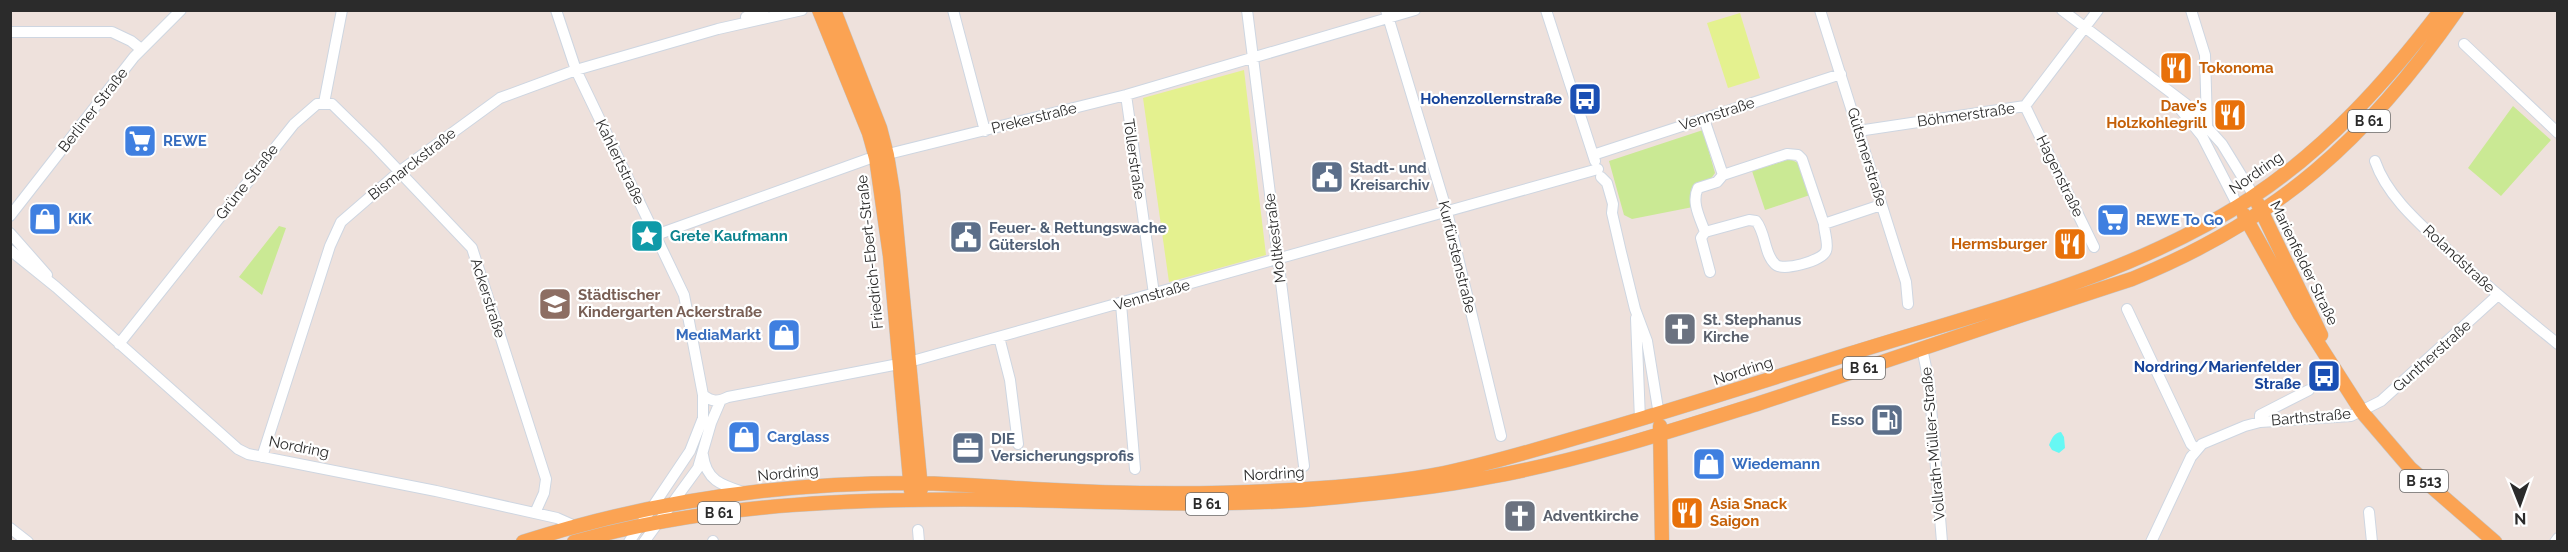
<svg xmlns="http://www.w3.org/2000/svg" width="2568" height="552" font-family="Raleway,sans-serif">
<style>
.green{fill:#cae994}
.pitch{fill:#e4f18f}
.water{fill:#67f8f4}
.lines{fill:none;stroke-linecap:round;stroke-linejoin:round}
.minor-casing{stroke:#ced6e1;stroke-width:12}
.major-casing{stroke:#c4c4c4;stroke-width:15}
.minor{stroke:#fff;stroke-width:10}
.major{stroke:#fba353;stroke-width:14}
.labels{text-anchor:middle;stroke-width:4.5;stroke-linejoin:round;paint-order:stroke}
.shield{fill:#fff;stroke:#6b6b6b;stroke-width:1.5}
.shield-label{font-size:14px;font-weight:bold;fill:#2b2b2b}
.food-label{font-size:15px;font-weight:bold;fill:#c56008;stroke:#fff;text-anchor:start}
.transit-label{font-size:15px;font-weight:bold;fill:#164399;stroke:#fff;text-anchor:end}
.street-label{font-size:15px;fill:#2b2b2b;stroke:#fff}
.shop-label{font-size:15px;font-weight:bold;fill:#366cbe;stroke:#fff;text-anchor:start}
.service-label{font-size:15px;font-weight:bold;fill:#4e5e75;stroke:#fff;text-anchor:start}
.culture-label{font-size:15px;font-weight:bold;fill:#0d838f;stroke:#fff;text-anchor:start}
.education-label{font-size:15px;font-weight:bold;fill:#785e54;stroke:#fff;text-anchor:start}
.worship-label{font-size:15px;font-weight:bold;fill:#5b616d;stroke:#fff;text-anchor:start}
</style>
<rect width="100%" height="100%" fill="#eee1dc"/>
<!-- green -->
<path class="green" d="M2513 106 2551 140 2501 196 2468 168Z
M1703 130 1715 173 1710 180 1701 183 1693 207 1632 219 1624 215 1609 161Z
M1790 159 1800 164 1810 195 1765 210 1752 171Z
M279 226 286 228 262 295 239 277Z"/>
<!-- pitch -->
<path class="pitch" d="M1740 13 1760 78 1728 88 1707 23Z
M1244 70 1266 255 1169 282 1143 98Z"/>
<!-- water -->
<path class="water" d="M2061 432 2064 437 2065 448 2059 453 2052 450 2049 445C2052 438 2054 433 2061 432Z"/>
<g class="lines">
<defs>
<path id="minor" d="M556 10 576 70 684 295 703 395V418L690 451 629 542
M953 10 985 131
M1247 10 1304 466
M1386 10 1447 212 1501 436
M1546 10 1595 161
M1820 10 1906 282 1908 304
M2062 10 2186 104 2222 144 2254 196
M2191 10 2205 55 2207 125
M746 17 764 10
M10 32H112L131 41 141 49
M2464 44 2558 133
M1126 95 1154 294
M2173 100 2202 136 2238 206
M324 103 342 10
M2025 106 2094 247
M1704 119 1723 175
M1858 131 2025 106 2098 10
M1593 155 1841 74
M2375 161C2388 199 2425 228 2453 255 2487 286 2522 315 2558 344
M1601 177 1607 183 1613 204 1612 213 1621 252 1635 309 1647 341 1659 415
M10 216 134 57 181 10
M1705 232 1749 220 1756 221C1766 233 1764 254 1775 264 1782 272 1822 261 1826 251 1829 244 1824 232 1824 224
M10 233 47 275
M656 235 868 159 1126 95 1415 10
M10 250 56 287 238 449 248 454 436 491 557 518 575 526
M1710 272 1701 238 1705 232C1700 218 1691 202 1698 188L1717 182 1723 175 1787 154 1798 155 1802 159 1824 224 1881 205
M1121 304 1135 469
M2127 309 2191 444 2196 449
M1636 318 1640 420
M999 337 1010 380 1018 444
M119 344 294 124 317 104H332L375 146 472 248 546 479 544 493 535 513
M1922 348 1929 382 1942 542
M703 395C712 402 718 402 728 397L909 362 1598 169
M2260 422V415L2309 390
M703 455C706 480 721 485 743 492
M262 457 330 246 341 222 400 171 500 98 576 70 718 29 802 10
M2369 512 2372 542
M10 528 28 542
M918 530 919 542
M713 541V542
M644 542 698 468 711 423 720 402
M2151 542 2191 457 2202 444 2245 426 2260 422 2351 416 2381 401 2498 295
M2555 542 2558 538"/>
<path id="major" d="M819 10 869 133 876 158 890 256 911 491
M834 10 880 128 887 155 893 192 921 489
M2258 204 2321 335
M2244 215 2300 315 2362 412 2410 468 2495 542
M1660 426 1662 542
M523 542C647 502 779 483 909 483 950 483 992 487 1033 489 1118 494 1205 495 1290 490 1341 487 1394 483 1444 473 1494 463 1544 447 1593 433 1679 408 1764 381 1849 354 1986 311 2130 277 2251 198 2326 149 2387 81 2441 10
M574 542C718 501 871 498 1019 500 1126 502 1233 508 1339 497 1390 492 1440 487 1490 477 1582 460 1671 431 1760 403 1884 362 2008 319 2132 279 2278 220 2368 138 2457 10"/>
</defs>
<!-- minor casing -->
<use href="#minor" class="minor-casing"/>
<!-- major casing -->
<use href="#major" class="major-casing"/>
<!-- minor -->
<use href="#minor" class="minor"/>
<!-- major -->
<use href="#major" class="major"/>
</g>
<!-- icons -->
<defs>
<symbol id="restaurant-square" viewBox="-11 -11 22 22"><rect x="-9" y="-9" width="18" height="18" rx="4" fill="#e8710a" stroke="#fff"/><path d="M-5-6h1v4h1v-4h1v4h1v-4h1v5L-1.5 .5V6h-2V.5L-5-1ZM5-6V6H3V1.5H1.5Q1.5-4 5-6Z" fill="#fff"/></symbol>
<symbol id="bus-square" viewBox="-11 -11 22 22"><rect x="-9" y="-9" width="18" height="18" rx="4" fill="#1a4fb4" stroke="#fff"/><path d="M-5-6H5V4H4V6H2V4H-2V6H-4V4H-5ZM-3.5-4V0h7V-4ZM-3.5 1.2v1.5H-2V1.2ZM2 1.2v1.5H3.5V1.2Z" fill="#fff"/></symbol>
<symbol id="supermarket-square" viewBox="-11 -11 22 22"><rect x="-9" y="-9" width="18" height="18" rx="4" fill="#3f7fe0" stroke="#fff"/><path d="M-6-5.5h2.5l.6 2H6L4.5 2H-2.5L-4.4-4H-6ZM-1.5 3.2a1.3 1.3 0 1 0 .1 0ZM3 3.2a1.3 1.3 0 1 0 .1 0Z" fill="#fff"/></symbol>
<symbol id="civic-square" viewBox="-11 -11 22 22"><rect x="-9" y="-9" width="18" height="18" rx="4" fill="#5c6f8a" stroke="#fff"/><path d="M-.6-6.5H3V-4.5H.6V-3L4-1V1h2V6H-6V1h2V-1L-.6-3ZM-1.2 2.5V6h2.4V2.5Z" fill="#fff"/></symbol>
<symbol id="shop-square" viewBox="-11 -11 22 22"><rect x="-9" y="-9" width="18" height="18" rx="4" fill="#3f7fe0" stroke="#fff"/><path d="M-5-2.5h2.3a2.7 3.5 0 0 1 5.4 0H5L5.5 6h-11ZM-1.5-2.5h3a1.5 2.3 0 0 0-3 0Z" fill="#fff"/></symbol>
<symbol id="sight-square" viewBox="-11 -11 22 22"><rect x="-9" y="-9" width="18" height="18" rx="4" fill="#0f9aa8" stroke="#fff"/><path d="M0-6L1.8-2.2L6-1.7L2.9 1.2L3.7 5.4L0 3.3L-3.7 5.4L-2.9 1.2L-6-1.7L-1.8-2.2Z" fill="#fff"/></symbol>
<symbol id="school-square" viewBox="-11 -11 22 22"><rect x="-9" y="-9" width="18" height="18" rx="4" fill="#8d6e63" stroke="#fff"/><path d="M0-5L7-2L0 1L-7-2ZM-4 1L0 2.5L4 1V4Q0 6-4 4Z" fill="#fff"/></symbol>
<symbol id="church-square" viewBox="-11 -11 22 22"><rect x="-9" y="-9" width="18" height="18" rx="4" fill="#6b7280" stroke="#fff"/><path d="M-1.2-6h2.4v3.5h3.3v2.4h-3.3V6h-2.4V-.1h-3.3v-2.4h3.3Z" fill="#fff"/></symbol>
<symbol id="fuel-square" viewBox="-11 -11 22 22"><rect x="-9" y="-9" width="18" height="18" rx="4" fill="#5c6f8a" stroke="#fff"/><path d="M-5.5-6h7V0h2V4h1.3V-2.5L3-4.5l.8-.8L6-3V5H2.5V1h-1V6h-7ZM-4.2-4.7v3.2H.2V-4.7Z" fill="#fff"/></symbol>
<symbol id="office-square" viewBox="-11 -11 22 22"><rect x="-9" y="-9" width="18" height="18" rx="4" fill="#5c6f8a" stroke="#fff"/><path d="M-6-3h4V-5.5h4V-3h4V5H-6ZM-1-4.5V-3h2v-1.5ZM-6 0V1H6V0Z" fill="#fff"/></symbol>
</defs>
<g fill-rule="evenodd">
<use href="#restaurant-square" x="2157" y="49" width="38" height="38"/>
<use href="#bus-square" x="1566" y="80" width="38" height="38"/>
<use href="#restaurant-square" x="2211" y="96" width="38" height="38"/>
<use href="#supermarket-square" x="121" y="122" width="38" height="38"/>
<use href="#civic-square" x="1308" y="158" width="38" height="38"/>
<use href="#shop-square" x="26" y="200" width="38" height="38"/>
<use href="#supermarket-square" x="2094" y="201" width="38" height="38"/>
<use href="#sight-square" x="628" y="217" width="38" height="38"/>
<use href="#civic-square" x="947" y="218" width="38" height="38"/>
<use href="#restaurant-square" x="2051" y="225" width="38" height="38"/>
<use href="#school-square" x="536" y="285" width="38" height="38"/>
<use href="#church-square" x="1661" y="310" width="38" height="38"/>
<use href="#shop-square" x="765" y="316" width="38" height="38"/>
<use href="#bus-square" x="2305" y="357" width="38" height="38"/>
<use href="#fuel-square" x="1868" y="401" width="38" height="38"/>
<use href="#shop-square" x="725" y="418" width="38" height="38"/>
<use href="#office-square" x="949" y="429" width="38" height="38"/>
<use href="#shop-square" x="1690" y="445" width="38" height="38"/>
<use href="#restaurant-square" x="1668" y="494" width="38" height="38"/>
<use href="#church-square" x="1501" y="497" width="38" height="38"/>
</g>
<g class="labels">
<!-- shield labels -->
<g class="shield">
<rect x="2348" y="110" width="42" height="22" rx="4.5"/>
<rect x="1843" y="357" width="42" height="22" rx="4.5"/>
<rect x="2400" y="470" width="48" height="22" rx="4.5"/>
<rect x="1186" y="493" width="42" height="22" rx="4.5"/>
<rect x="698" y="502" width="42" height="22" rx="4.5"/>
</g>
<g class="shield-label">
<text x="2369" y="126">B 61</text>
<text x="1864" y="373">B 61</text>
<text x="2424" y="486">B 513</text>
<text x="1207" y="509">B 61</text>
<text x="719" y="518">B 61</text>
</g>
<!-- food labels -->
<g class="food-label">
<text x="2199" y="73">Tokonoma</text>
<text x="2207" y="111" text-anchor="end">Dave's<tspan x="2207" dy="17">Holzkohlegrill</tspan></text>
<text x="2047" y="249" text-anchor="end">Hermsburger</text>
<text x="1710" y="509">Asia Snack<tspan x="1710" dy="17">Saigon</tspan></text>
</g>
<!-- transit labels -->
<g class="transit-label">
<text x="1562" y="104">Hohenzollernstraße</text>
<text x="2301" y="372">Nordring/Marienfelder<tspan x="2301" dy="17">Straße</tspan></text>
</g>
<!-- street labels -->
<g class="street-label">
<text transform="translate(93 110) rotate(-52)" y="5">Berliner Straße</text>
<text transform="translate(1717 114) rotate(-18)" y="5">Vennstraße</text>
<text transform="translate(1966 115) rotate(-8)" y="5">Böhmerstraße</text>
<text transform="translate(1034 118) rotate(-14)" y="5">Prekerstraße</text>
<text transform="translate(1867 157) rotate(73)" y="5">Gütsmerstraße</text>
<text transform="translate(1134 159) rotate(82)" y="5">Töllerstraße</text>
<text transform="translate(620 162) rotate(64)" y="5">Kahlertstraße</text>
<text transform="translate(412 164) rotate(-38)" y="5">Bismarckstraße</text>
<text transform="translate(2256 173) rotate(-35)" y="5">Nordring</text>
<text transform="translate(2060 176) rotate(64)" y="5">Hagenstraße</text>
<text transform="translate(247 182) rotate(-52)" y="5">Grüne Straße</text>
<text transform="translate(1275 238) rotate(-97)" y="5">Moltkestraße</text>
<text transform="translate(870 252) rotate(-96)" y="5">Friedrich-Ebert-Straße</text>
<text transform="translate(1457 257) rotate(76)" y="5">Kurfürstenstraße</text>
<text transform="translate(2459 259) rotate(43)" y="5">Rolandstraße</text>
<text transform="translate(2304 263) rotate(64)" y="5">Marienfelder Straße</text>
<text transform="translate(1152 295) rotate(-16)" y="5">Vennstraße</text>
<text transform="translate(488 298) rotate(72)" y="5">Ackerstraße</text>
<text transform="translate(2432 356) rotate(-42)" y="5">Guntherstraße</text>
<text transform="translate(1743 371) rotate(-18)" y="5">Nordring</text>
<text transform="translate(2311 417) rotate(-5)" y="5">Barthstraße</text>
<text transform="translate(1933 444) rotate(-95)" y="5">Vollrath-Müller-Straße</text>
<text transform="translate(299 447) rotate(11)" y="5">Nordring</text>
<text transform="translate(788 473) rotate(-6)" y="5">Nordring</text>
<text transform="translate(1274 474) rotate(-3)" y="5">Nordring</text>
</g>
<!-- shop labels -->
<g class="shop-label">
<text x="163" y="146">REWE</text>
<text x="68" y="224">KiK</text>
<text x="2136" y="225">REWE To Go</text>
<text x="761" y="340" text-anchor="end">MediaMarkt</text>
<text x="767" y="442">Carglass</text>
<text x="1732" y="469">Wiedemann</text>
</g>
<!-- service labels -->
<g class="service-label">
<text x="1350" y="173">Stadt- und<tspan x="1350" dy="17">Kreisarchiv</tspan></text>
<text x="989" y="233">Feuer- &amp; Rettungswache<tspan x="989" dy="17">Gütersloh</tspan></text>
<text x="1864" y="425" text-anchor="end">Esso</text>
<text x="991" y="444">DIE<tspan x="991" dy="17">Versicherungsprofis</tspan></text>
</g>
<!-- culture labels -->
<g class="culture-label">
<text x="670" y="241">Grete Kaufmann</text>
</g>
<!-- education labels -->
<g class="education-label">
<text x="578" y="300">Städtischer<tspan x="578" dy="17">Kindergarten Ackerstraße</tspan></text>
</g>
<!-- worship labels -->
<g class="worship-label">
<text x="1703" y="325">St. Stephanus<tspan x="1703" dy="17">Kirche</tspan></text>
<text x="1543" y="521">Adventkirche</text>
</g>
</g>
<!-- border -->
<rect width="2568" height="552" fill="none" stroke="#2b2b2b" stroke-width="24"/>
<!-- north arrow -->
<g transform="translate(2520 504) rotate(179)" stroke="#ffffff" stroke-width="4.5" paint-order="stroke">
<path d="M0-4.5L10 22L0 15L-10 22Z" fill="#2b2b2b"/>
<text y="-9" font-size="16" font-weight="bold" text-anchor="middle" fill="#2b2b2b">N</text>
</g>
</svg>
